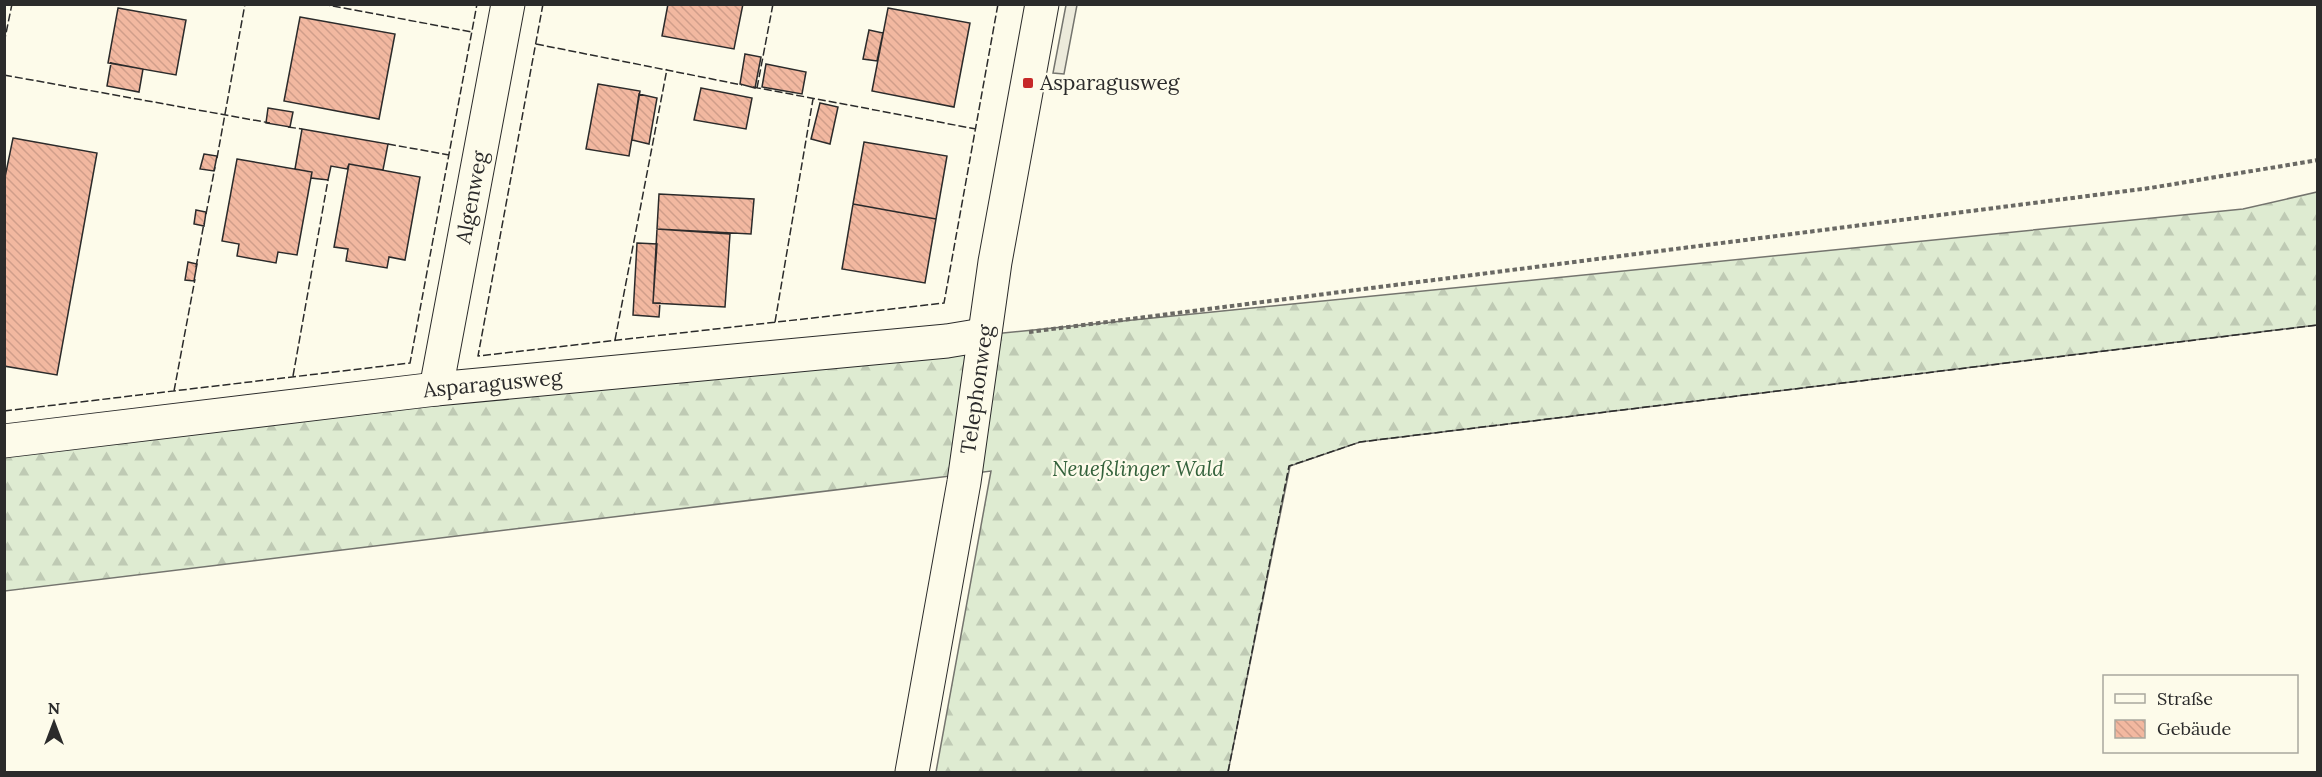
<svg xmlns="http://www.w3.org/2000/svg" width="2322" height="777" font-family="Lora,serif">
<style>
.forest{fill:url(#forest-firs);stroke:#74746e;stroke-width:1.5}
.parking{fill:#eceadb;stroke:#74746e;stroke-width:1.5}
.building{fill:url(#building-back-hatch);stroke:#2b2b2b;stroke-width:1.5}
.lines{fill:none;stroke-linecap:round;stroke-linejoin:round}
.street-casing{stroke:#2b2b2b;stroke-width:35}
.secondary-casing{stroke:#2b2b2b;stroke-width:35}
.path{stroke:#6a6964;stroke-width:4;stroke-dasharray:4.5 3;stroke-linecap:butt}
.street{stroke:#fdfbea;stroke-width:33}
.secondary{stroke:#fdfbea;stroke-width:33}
.fence{stroke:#2b2b2b;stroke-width:1.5;stroke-dasharray:8 3;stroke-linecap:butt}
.poi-dot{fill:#c62828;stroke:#fdfbea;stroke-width:2}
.labels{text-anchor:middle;stroke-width:4.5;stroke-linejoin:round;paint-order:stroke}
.poi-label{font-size:21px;fill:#2b2b2b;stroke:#fdfbea;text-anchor:start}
.street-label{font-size:21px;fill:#2b2b2b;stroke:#fdfbea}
.park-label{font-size:21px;font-style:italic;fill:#34623c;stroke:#fdfbea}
</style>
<defs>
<pattern id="forest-firs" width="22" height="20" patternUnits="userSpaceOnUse" patternTransform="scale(1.5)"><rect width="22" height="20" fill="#deebd1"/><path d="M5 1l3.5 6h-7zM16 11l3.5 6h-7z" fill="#bfcab4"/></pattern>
<pattern id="building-back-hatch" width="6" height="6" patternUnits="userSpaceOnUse" patternTransform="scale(1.5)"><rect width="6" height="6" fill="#f2b8a0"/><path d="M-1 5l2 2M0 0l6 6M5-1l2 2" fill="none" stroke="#d09e8a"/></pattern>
</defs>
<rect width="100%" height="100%" fill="#fdfbea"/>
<!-- forest -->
<path class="forest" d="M2317 192V325L1360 442 1290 466 1228 772H936L991 471 5 591 4 449 983 335 2243 209Z"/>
<!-- parking -->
<path class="parking" d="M1066 5H1077L1064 74 1053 73Z"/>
<!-- building -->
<path class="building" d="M668 4H743L734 49 662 36Z
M118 8 186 20 176 75 108 63Z
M888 8 970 23 954 107 872 91Z
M300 17 395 34 379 119 284 101Z
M869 30 883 33 877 61 863 59Z
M745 54 761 57 755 88 740 84Z
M111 63 143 69 139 92 107 86Z
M766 64 806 72 802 94 762 87Z
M598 84 640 91 629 156 586 149Z
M701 88 752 98 746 129 694 120Z
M639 94 657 98 649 144 632 140Z
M820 103 838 107 830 144 811 139Z
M268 108 293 112 290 127 266 123Z
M302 129 388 144 383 170 349 164 347 169 331 166 328 180 311 178 312 172 295 169Z
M13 138 97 153 57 375 4 366V182Z
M864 142 947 156 936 219 853 204Z
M204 154 217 156 214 171 200 169Z
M237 159 312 172 297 255 278 252 276 263 237 256 239 244 222 241Z
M349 164 420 177 405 260 389 257 387 268 346 261 348 249 334 247Z
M659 194 754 199 751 234 657 229Z
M853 204 936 219 925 283 842 269Z
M196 210 206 212 204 226 194 224Z
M657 229 730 234 725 307 653 303Z
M637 243 657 244 653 303H660L659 317 633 315Z
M188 262 197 264 194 281 185 280Z"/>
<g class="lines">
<defs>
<g id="street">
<path id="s1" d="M436 389 508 4"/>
<path id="s2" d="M4 441 436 389 947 341 983 335"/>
</g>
<g id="secondary">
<path id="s3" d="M912 772 964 482 995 262 1042 4"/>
</g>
</defs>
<!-- street casing -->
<use href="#street" class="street-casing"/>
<!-- secondary casing -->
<use href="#secondary" class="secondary-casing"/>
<!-- path -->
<path class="path" d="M1029 332 2150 188 2318 160"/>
<!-- street -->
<use href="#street" class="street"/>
<!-- secondary -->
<use href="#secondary" class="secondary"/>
<!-- fence -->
<path class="fence" d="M322 4 472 32
M543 4 478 356 944 303 998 4
M4 43 12 4
M536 44 742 85
M4 75 270 123
M753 87 976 129
M757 88 773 4
M288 127 302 129
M388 144 449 155
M217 158 245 4
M206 214 215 167
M196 267 204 223
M775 322 813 99
M615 340 667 69
M293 376 328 180
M174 391 195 279
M4 411 410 363 477 4
M1228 772 1289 466 1360 442 2318 325"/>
</g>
<!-- markers -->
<rect class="poi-dot" x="1022" y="77" width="12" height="12" rx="3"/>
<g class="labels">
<!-- poi labels -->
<g class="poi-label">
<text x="1040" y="90">Asparagusweg</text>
</g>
<!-- street labels -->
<g class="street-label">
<text dy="7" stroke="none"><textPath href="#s1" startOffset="195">Algenweg</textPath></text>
<text dy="7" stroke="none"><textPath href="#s2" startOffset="492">Asparagusweg</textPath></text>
<text dy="7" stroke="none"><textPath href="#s3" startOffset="388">Telephonweg</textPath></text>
</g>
<!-- park labels -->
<g class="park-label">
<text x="1138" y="476">Neueßlinger Wald</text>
</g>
</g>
<!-- border -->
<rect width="2322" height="777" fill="none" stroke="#2b2b2b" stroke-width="12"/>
<!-- legend -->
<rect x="2103" y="675" width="195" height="78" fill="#fdfbea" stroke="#a9a89e" stroke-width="1.5"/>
<rect x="2115" y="694" width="30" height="9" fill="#fdfbea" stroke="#a9a89e" stroke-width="1.5"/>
<text x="2157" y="705" font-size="18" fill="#2b2b2b">Straße</text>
<rect x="2115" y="720" width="30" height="18" fill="url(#building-back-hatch)" stroke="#a9a89e" stroke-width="1.5"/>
<text x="2157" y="735" font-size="18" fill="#2b2b2b">Gebäude</text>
<!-- north arrow -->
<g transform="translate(54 723)" stroke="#fdfbea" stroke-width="4.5" paint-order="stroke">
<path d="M0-4.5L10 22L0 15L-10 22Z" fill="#2b2b2b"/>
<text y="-9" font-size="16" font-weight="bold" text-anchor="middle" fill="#2b2b2b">N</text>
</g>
</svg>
